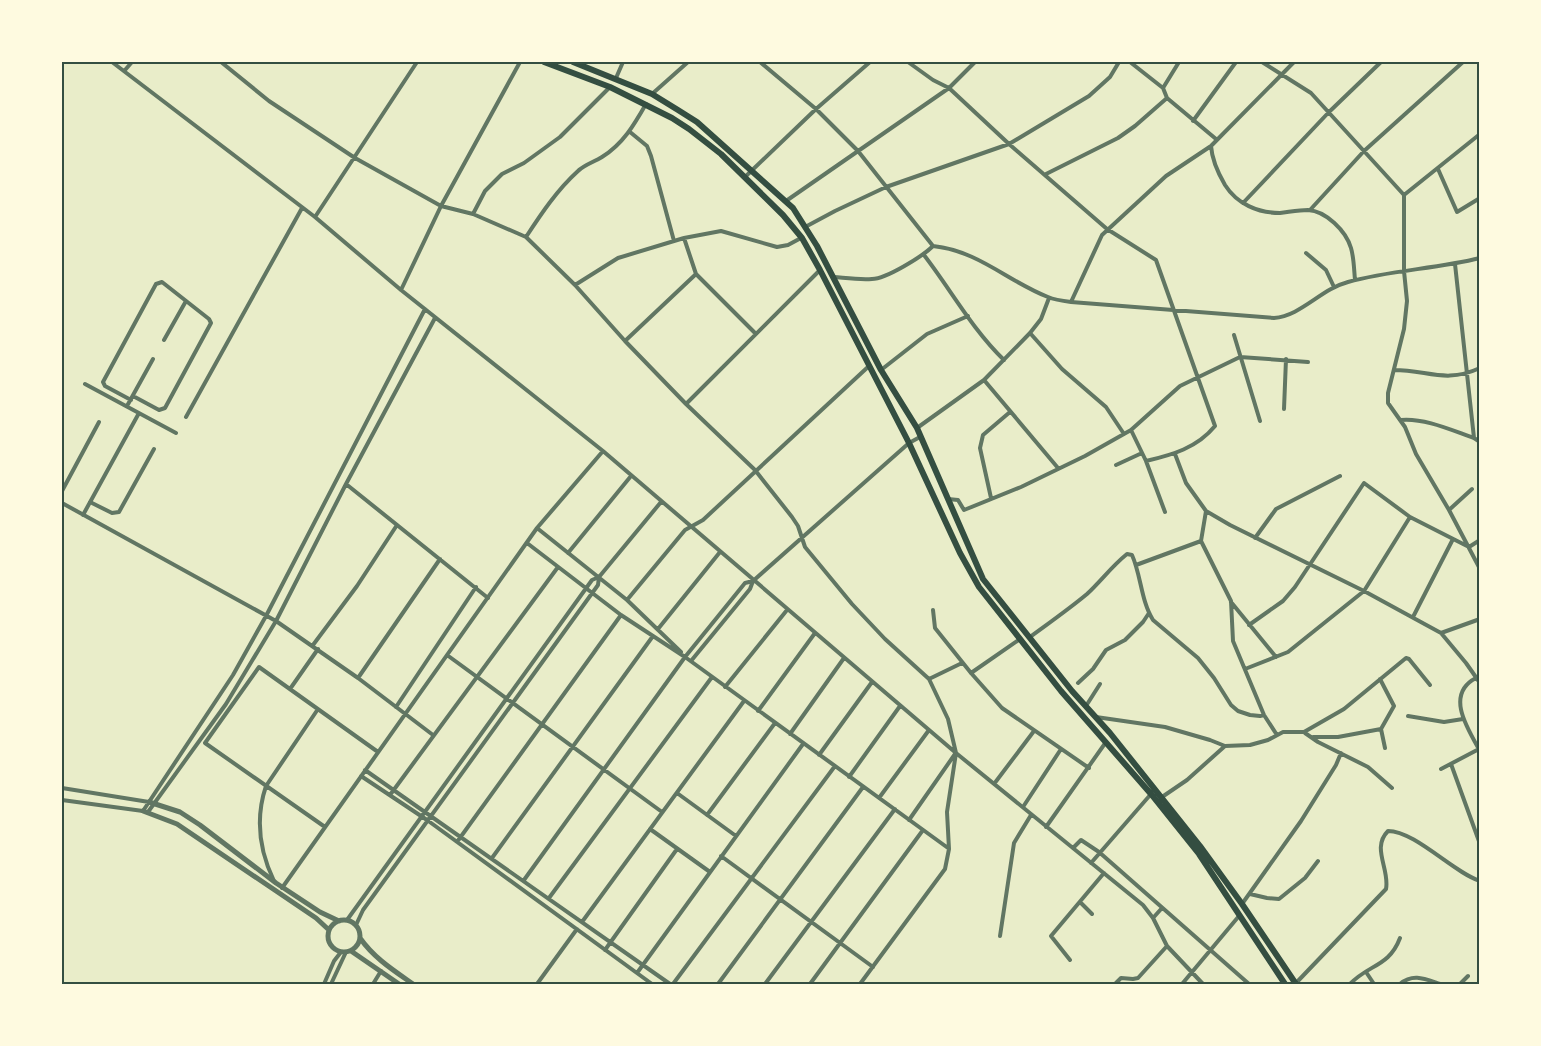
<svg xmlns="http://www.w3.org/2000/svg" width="1541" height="1046" font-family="Montserrat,sans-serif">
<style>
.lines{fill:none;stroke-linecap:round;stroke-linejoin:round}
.minor{stroke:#617663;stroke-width:4}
.tertiary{stroke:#617663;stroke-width:5}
.primary{stroke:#344e41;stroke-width:6}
.neatline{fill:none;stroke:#344e41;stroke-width:2}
</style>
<rect width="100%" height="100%" fill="#e9edc9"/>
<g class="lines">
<!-- minor -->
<path class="minor" d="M112 62 315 217 401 290 603 451 956 753 1143 905 1153 918 1167 946 1203 984
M221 62 269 101 355 158 441 206 473 214 526 237 575 285 625 341 686 404 755 470 792 517 798 526 805 547 852 604 885 639 929 679 948 719 956 753 947 812 949 849 945 869 860 984
M760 62 816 109 858 151 933 246
M908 62 933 80 949 88 1009 144 1107 229 1156 260 1215 426C1197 448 1172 455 1146 461
M1130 62 1163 88 1167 98 1216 139
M1262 62 1311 93 1404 195V271L1407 301 1404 329 1388 393V403L1405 427 1416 454 1449 510 1480 569
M125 70 132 62
M616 78 623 62
M1163 88 1179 62
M652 94 688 62
M1193 121 1236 62
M630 132 647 146 651 156 674 241
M1211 146C1212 160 1218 173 1225 185 1237 204 1258 213 1280 213 1289 212 1299 210 1308 210 1326 211 1346 231 1351 248 1354 258 1354 270 1355 280
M1438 169 1457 212 1480 198
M1046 174 1118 138 1135 126 1167 98
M745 177 816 109 870 62
M1404 195 1480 134
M786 201 949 88 975 62
M1243 203 1329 112 1381 62
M1310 210 1364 151 1463 62
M473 214 485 191 502 174 524 163 560 137 610 87
M315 217 417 62
M807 226 835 211 886 187 1009 144 1089 96 1110 77 1119 62
M526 237C541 214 557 190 578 171 584 165 594 162 602 157 623 144 634 125 646 104
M684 238 696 274 755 333
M933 246C979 251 1007 281 1048 297 1055 300 1063 301 1071 302L1274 318C1301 316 1321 289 1348 282 1391 270 1436 269 1480 258
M1306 253 1326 270 1334 287
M924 255C951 290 972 329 1004 360
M1455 264 1474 438
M834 277C846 278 859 280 872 279 886 279 923 256 933 246
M575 285 618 258 684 238 721 231 777 247 788 245 801 238
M401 290 441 206 520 62
M1071 302 1102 235 1166 176 1211 146 1294 62
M1030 333 1062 369 1106 407 1124 434
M1234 335 1260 421
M164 340 186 301
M625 341 696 274
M881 370 927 334 968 316
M1394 370C1428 370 1445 384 1480 368
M984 380 1058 468
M85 384 176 433
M131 400 105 386 103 382 156 284 162 282 209 319 211 323 165 408 159 410 133 396
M686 404 820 270
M127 406 153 359
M1284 409 1286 359
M186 417 302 208
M1401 420C1425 418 1451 430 1474 438L1480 442
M917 428 984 380 1030 333 1041 319 1049 298
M1131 430 1146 461 1165 512
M1175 454 1186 483 1206 511 1201 541 1231 601 1233 641 1264 715 1277 735
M1116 465 1142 453
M346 484 488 598
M62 491 99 422
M991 498 980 448 983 435 1010 412
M948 499 958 500 964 510 1021 487 1085 456 1131 430 1180 386 1240 357 1308 362
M90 502 112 513 119 512 154 449
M62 503 276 621 358 678 433 735
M1449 510 1472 489
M1206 511 1230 525 1364 591 1441 633 1466 663 1480 683
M83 515 139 413
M537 528 627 600 681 652
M1255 538 1276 509 1340 476
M527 543 621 615 685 657 948 848
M568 553 631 476
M1136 565 1201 541
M627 600 685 530 703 520 869 366
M1231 602 1276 657
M933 610 935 628 971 673 1002 708 1089 768
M1413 617 1453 539
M1249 625 1283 601 1295 587 1364 483 1410 517 1469 547 1480 540
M658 629 720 552
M1441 633 1480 619
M1030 637C1049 623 1069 609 1087 594 1101 581 1112 566 1127 554L1132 555C1141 575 1141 601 1153 620L1198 658 1214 678 1231 705 1238 711 1250 715 1260 716 1264 715
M313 645 357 586 397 525
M447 655 662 812
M691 661 750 589 753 581
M1245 669 1288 652 1364 591 1410 517
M971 673 1020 639
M358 678 440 559
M1476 678C1445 694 1467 728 1480 751
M929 679 962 663
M1380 679 1394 706 1381 729 1385 748
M1078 683 1093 669 1106 650 1125 640 1143 622 1149 613
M725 687 787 610
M290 689 318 649
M1086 706 1100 684
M396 707 476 587
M758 711 815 633
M1408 716 1444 722 1463 719
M1096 717 1165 727 1210 740 1225 746 1250 745 1268 740 1283 732H1304L1344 709 1406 658 1409 659 1430 685
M1305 733 1318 742 1368 767 1392 788
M790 734 844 658
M1313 737H1338L1381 729
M819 755 872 682
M1451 764 1480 844
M1441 769 1479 749
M365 770 670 984
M361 776 427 820 652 984
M849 777 900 706
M994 784 1034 731
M62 788 149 802
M677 793 736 836
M390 795 558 567
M1162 797 1187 780 1225 746
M879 798 929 730
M62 800 143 811 233 675 266 616 425 309
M1023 807 1061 749
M148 812 226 704 276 621 346 484 435 318
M707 815 775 723
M909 820 955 754
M325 827 205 743 259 667 378 752
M1046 827 1106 742
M650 829 710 872
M457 842 621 615
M1073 848 1081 840 1099 852 1249 984
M721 856 873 967
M492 858 653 636
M1091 863 1151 794
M524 880 685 657 745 583 753 581 909 443 920 437
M274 881C259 850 255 819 266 786L318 709
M282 888 537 528 603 451
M1250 894 1267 898 1279 899 1305 878 1318 861
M549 898 712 677
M1080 902 1092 914
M1242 904 1301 821 1336 765 1341 753
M1153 918 1162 908
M347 920 592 580 599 577 661 502
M582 922 744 701
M356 925 363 910 598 585 599 577
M1000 936 1014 843 1031 815
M605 950 677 849
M1070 960 1051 936 1104 873
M1366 972 1374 984
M637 973 803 744
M1296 983 1386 889C1390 869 1371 848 1388 831 1415 831 1454 873 1480 881
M324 984 334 961 341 952
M331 984 346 952
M373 984 381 971
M537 984 577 929
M673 984 835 766
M718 984 863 787
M765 984 895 809
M810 984 923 830
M1115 984 1121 978 1133 979 1138 978 1167 946
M1182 984 1239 916
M1350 984C1369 964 1389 967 1400 938
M1400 984C1413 973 1425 979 1440 984
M1460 984 1468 976"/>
<!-- tertiary -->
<path class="tertiary" d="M149 802 180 812 200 825 276 883 320 912 339 921
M143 811 177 824 316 918 329 930
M328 936a16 16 0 1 1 32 0a16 16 0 1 1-32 0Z
M360 938C374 958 393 970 413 984
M351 951 399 984"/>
<!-- primary -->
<path class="primary" d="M544 62 610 87 672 118 689 129 721 154 783 215 802 238 820 270 909 443 960 553 979 587 1061 691 1151 794 1199 854 1285 984
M573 62 652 94 678 110 697 122 793 208 817 246 881 370 917 428 983 579 1072 691 1110 733 1200 846 1242 904 1296 984"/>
</g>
<!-- border -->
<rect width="1541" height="1046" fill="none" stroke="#fefae0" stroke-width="126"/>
<rect x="63" y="63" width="1415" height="920" class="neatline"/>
</svg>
